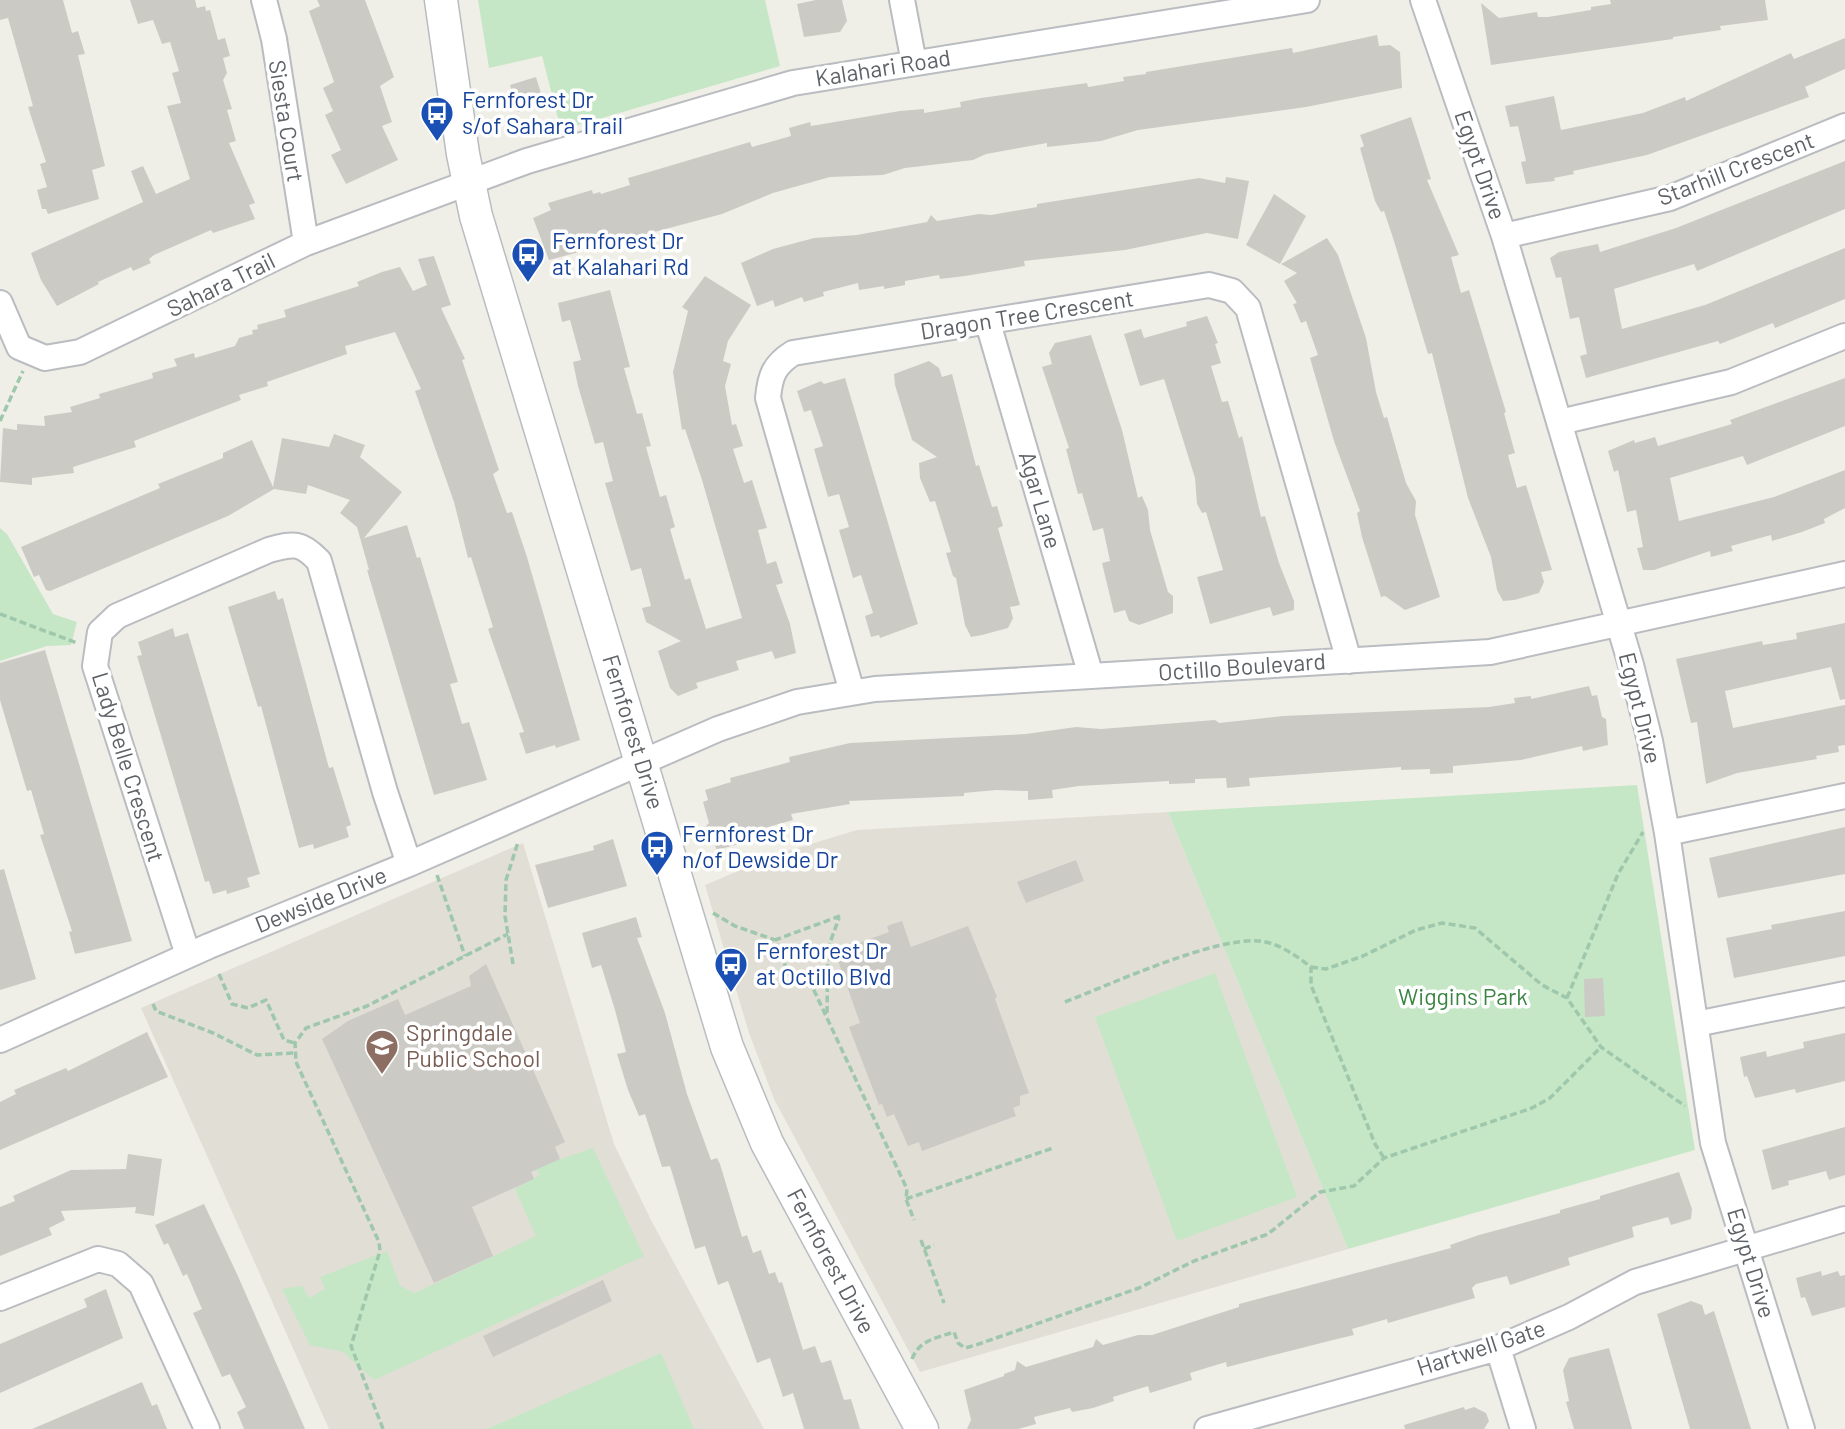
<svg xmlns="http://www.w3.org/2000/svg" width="1845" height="1429" font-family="Barlow,sans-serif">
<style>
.education{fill:#e0ded5}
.green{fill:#c5e7c6}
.building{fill:#cccac4}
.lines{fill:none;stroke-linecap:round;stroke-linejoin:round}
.minor-casing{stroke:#b9bcc0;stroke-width:28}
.tertiary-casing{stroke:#b9bcc0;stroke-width:35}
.path{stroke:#9ec7ac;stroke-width:3.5;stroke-dasharray:7 3.5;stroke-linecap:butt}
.minor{stroke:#fff;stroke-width:24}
.tertiary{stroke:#fff;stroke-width:32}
.labels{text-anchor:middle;stroke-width:7;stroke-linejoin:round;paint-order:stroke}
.street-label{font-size:23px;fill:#5e6267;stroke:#fff}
.transit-label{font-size:23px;fill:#164399;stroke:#fff;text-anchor:start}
.park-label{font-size:23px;fill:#388440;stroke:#fff}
.education-label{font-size:23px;fill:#785e54;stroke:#fff;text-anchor:start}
</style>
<rect width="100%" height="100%" fill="#f0efe7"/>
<!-- education -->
<path class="education" d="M1168 812 1348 1249 920 1372 774 1099 749 1033 705 885 778 854 857 830Z
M523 843 614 1144 652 1222 764 1429H329L141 1008Z"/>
<!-- green -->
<path class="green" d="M478 0H765L780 66 561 130 542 56 489 68Z
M0 528 7 534 53 614 77 622 71 645 47 646 0 661Z
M1637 785 1695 1150 1348 1249 1168 812Z
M1215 973 1297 1197 1177 1241 1095 1017Z
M593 1148 644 1256 374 1380 343 1352 310 1345 282 1289 302 1286 309 1298 325 1289 320 1277 387 1251 400 1286 415 1293 536 1236 515 1189 540 1175 535 1168Z
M661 1353 694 1429H487Z"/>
<!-- building -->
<path class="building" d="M0 0H63L72 33 78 31 85 54 78 55 105 166 92 170 99 199 48 214 46 209H42L37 190 47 187 40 164 46 162 28 107 33 106 8 18 0 20Z
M130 0H195L197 8 205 6 206 11 210 10 218 40 225 38 230 56 223 58 227 73 223 80 232 109 227 110 236 141 229 143 255 203 249 205 255 219 213 233 211 230 154 255 149 259 151 263 133 271 131 267 98 282 99 284 57 306 41 280 31 253 143 202 131 171 143 166 156 194 190 179 167 106 181 103 172 73 179 71 170 42 162 44 153 20 138 24Z
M317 0H365L394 77 380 86 392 122 382 126 398 160 346 184 331 155 341 150 325 115 333 111 323 88 334 82 309 11 320 6Z
M816 0H842L847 21 840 32 804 37 797 4Z
M1610 0H1765L1768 20 1720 26 1721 30 1673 37V39L1491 65 1481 3 1499 18 1537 12 1538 17H1548L1591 10V7L1611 4Z
M1377 35 1379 46 1390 45 1400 52 1402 88 1306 107 1138 130 1101 141 1047 147V143L986 154 973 160 905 168 883 175 830 177 773 193 722 214 549 260 533 218 551 210 548 203 592 190 593 194 600 192 601 194 630 185 628 178 649 172 750 142 752 147 791 136 789 128 810 122 811 126 900 111 924 109V113L961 107 960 102 981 98 1087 83 1088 87 1124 81 1123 77 1146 74V72L1292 48 1293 53Z
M1845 38V69L1805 87 1809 97 1647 155 1573 171 1574 174 1554 178 1555 181 1526 184 1521 162 1526 161 1518 126 1510 127 1505 106 1554 96 1561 130 1643 113 1685 97 1686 101 1791 53 1794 59Z
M536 77 544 103 518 112 510 85Z
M1411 117 1431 179 1427 180 1459 255 1451 257 1461 293 1469 290 1506 412 1504 413 1515 453 1508 455 1517 488 1526 485 1552 570 1541 572 1544 582 1539 593 1514 600 1503 601 1497 590 1491 557 1468 498 1432 353 1428 354 1394 241 1384 211 1381 212 1375 201 1360 148 1364 146 1360 135Z
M1845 161V209L1697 271 1694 264 1614 289 1622 329 1705 305 1845 248V299L1775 328 1773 323 1720 344 1718 341 1586 378 1580 356 1587 354 1579 317 1570 319 1561 277 1556 278 1550 258 1559 252 1598 244 1600 252 1676 228Z
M1226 177 1249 181 1238 239 1207 233 1125 250 1024 261 1025 266 965 276 940 279 939 275 905 281V285L884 289V286L859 290 858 283 823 292 824 296 804 302 802 297 775 307 773 300 757 306 741 263 773 249 814 238 857 235 927 222 931 215 937 221 979 214 991 215 1037 207V204L1199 178 1225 183Z
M1274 194 1306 216 1280 264 1246 245Z
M1327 238 1338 255 1366 338 1376 392 1384 418 1387 417 1406 483 1416 501 1415 515 1440 597 1405 610 1385 596 1381 597 1362 537 1357 513 1360 511 1334 441 1310 358 1318 355 1306 321 1301 323 1293 304 1297 303 1284 281 1297 273 1281 264Z
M434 256 451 305 441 308 465 359 462 360 499 470 493 474 507 513 512 512 527 557 580 740 556 748 555 745 526 754 519 733 524 732 488 629 493 627 471 557 468 558 454 502 415 391 421 389 395 332 345 346 347 354 267 382 268 386 239 395 241 400 134 441 136 447 73 467 74 473 32 478V485L0 482 3 428 17 430V424L45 426 44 416 72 412 70 407 100 398 99 394 150 379 153 378 152 373 177 366 174 359 194 353 195 358 235 346 239 338 253 334 252 330 258 329 257 325 286 317 284 310 359 286 357 282 382 272 400 267 413 291 427 285 418 259Z
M705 276 751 305 728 341 723 361 731 364 725 386 732 425 736 424 743 446 733 449 744 483 752 480 767 528 758 530 767 564 776 561 783 583 776 585 790 624 796 653 775 659 772 651 736 661 739 670 696 683 698 688 678 696 670 688 658 651 681 641 646 622 642 608 651 606 641 568 631 571 605 483 613 481 603 442 595 444 578 386 573 362 581 360 570 320 562 322 558 303 610 290 630 367 624 368 637 414 642 413 651 446 646 447 660 497 666 495 675 527 670 529 685 580 690 578 706 629 742 618 702 480 685 429 682 430 673 372 688 311 682 307Z
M1207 316 1218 343 1215 344 1221 363 1211 366 1222 402 1228 401 1239 438 1242 436 1261 517 1265 516 1279 563 1294 601V610L1273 616 1270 607 1210 624 1197 577 1223 570 1206 512 1202 513 1197 504 1195 478 1164 379 1140 386 1124 334 1141 329 1144 338 1187 326 1186 322Z
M1091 335 1122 430 1138 498 1142 496 1148 510 1150 530 1168 592 1173 596V613L1139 625 1129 621 1125 610 1114 613 1102 563 1110 561 1103 528 1093 531 1082 493 1078 494 1066 449 1069 448 1042 367 1052 364 1049 353 1055 343Z
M929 361 939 368 942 377 952 374 976 466 979 465 992 507 997 506 1003 526 998 528 1020 605 1010 607 1013 618 1008 628 982 635 971 637 965 625 956 578 953 576 946 553 951 552 935 501 930 502 920 478 919 463 937 457 912 440 895 385 894 374Z
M845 378 918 624 880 638 879 635 871 637 865 616 873 613 861 575 853 578 839 530 849 527 839 494 828 497 814 449 823 446 811 410 804 412 797 391 821 381 824 384Z
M1845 378V426L1747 465 1743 456 1670 478 1679 521 1774 497 1845 470V508L1824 519 1825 523 1802 532 1772 541 1771 535 1731 546 1733 551 1711 557 1710 551 1654 570H1643L1637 548 1643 547 1636 510 1627 512 1618 470 1614 472 1608 451 1634 440 1635 443 1655 437 1658 446 1732 424 1730 420Z
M334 434 365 445 360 457 402 492 364 538 407 525 417 558 420 557 458 682 450 684 462 724 469 722 487 780 434 795 367 570H369L357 527 340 513 350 500 308 485 306 494 274 489 228 516 50 591 46 590 39 575 34 577 21 547 160 488 158 484 223 458V453L252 440 273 487 282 438 329 447Z
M275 591 278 600 283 598 329 768 333 767 351 825 346 827 349 837 314 849 313 844 299 848 261 706 258 707 228 607Z
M1845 623V699L1840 700 1831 667 1725 691 1733 728 1845 705V745L1838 746 1839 752 1816 756 1817 759 1737 773 1706 784 1697 722 1691 723 1676 659 1762 641 1763 645 1797 639 1796 633Z
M173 628 175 637 188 633 260 874 247 878 250 887 227 894 226 890 213 894 209 881 205 882 137 656 142 655 138 642Z
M45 650 132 941 75 954 69 932 72 931 40 835 44 834 31 790 27 791 0 700V663Z
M1589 686 1592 696 1597 695 1602 717 1606 719 1608 745 1583 751 1582 746 1521 760 1453 766V773L1430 774V769L1401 770V767L1249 778 1250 786 1227 788 1226 778 1195 779V783L1169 784V781L1079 786 1052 790 1053 798 1028 800V791L996 790 964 793V796L849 801 850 804 791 814 793 820 740 835 742 843 717 850 706 826 709 823 703 802 708 800 705 790 731 782 730 778 790 762 789 757 850 743 1026 734 1076 727 1101 729 1215 720 1219 723 1283 716 1489 707 1515 703 1514 698 1531 696V699Z
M1845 827V874L1718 898 1709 858Z
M613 839 627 886 548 908 535 865 594 850 593 846Z
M1076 860 1084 881 1026 903 1017 882Z
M4 869 36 979 0 990V870Z
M1845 911V956L1734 978 1726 938 1772 929 1771 925Z
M636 917 642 937 637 938 665 1013 687 1094 711 1160 717 1158 720 1164 742 1237 747 1235 753 1253 761 1250 769 1274 775 1272 779 1283 782 1282 803 1350 815 1346 821 1363 831 1360 844 1400 851 1399 860 1429H804L793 1393 783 1397 770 1358 757 1363 728 1281 718 1285 705 1246 695 1249 670 1166 662 1167 645 1114 639 1116 628 1090 617 1054 626 1052 615 1010 601 965 592 968 582 933Z
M902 921 911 947 968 926 997 997 995 999 1029 1093 1020 1096V1105L1013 1108 1016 1116 922 1151 919 1142 908 1146 894 1114 887 1117 882 1104 879 1105 849 1027 860 1023 835 952 889 932 887 926Z
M486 964 565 1142 555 1147 560 1159 531 1172 534 1179 472 1207 493 1256 434 1283 322 1039 348 1021 398 999 405 1015 471 986 469 976Z
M1603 978 1605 1016 1585 1017 1584 979Z
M147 1032 168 1077 0 1150V1102L16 1094 14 1090 66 1068 68 1071Z
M1845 1033V1081L1796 1093 1795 1089 1755 1098 1747 1076 1744 1077 1740 1057 1766 1051 1767 1057 1804 1048 1803 1042Z
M1845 1127V1175L1829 1180 1826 1171 1788 1181 1789 1185 1772 1190 1762 1150Z
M128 1154 162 1159 154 1216 135 1213 136 1207 61 1211 65 1220 49 1228 52 1235 0 1256V1207L15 1201 13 1196 71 1170 126 1169Z
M1679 1172 1692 1209 1691 1219 1671 1225 1668 1217 1632 1227 1634 1237 1568 1258 1570 1265 1510 1285 1507 1276 1476 1284 1472 1288 1475 1298 1388 1323 1387 1319 1352 1329 1354 1335 1333 1340 1227 1367 1226 1362 1190 1373 1192 1380 1150 1393 1148 1386 1113 1397 1114 1401 1093 1408 1072 1412 1070 1408 1034 1417 1036 1424 1018 1429H967L971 1420 964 1390 1004 1376V1374L1015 1370 1017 1361 1026 1367 1093 1347 1096 1339 1103 1345 1138 1335H1152L1239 1307V1304L1451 1248 1450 1245 1479 1235 1560 1213V1210L1600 1199V1196Z
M204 1204 237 1274 305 1429H244L237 1412 246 1407 230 1374 222 1377 193 1313 202 1309 187 1274 183 1276 168 1243 164 1245 155 1225Z
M1821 1271 1822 1276 1838 1271 1840 1276 1845 1275V1307L1812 1316 1805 1297 1801 1298 1796 1278Z
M603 1280 612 1301 493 1357 483 1336Z
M106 1289 123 1338 0 1393V1344L87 1307 84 1299Z
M1691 1301 1702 1305 1705 1315 1714 1311 1751 1429H1690L1657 1314Z
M1609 1348 1632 1429H1574L1566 1402 1569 1401 1563 1370 1569 1358Z
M142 1382 152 1406 157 1404 167 1429H32Z
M1464 1407 1465 1410 1474 1407 1486 1413 1489 1421 1484 1429H1405L1404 1425Z"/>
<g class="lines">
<defs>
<path id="minor" d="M264 0 274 39 306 243
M902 0 914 63
M1423 0 1504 236 1631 665 1650 741 1667 833 1713 1143 1802 1429
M1504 236 1670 198 1845 126
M0 303 19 347 45 358 80 352 306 243 527 161 793 83 1307 0
M988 323 1091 676
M1560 422 1731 382 1845 336
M852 692 768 398C770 376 774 365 793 353L1209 285 1232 291 1248 308 1349 661
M1667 833 1845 796
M188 955 95 666 100 632 117 616 269 550C294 543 301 542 319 561L385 792 409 864
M1696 1024 1845 994
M0 1040 209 946 409 864 718 729 797 702 875 689 1490 652 1845 574
M0 1298 98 1259 118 1264 141 1284 207 1429
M1498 1348 1523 1429
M1207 1429 1498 1348 1569 1317 1635 1282 1845 1219"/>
<path id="tertiary" d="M441 0 463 154 476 216 727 1047 767 1143 922 1429"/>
</defs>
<!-- minor casing -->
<use href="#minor" class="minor-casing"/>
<!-- tertiary casing -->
<use href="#tertiary" class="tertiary-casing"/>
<!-- path -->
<path class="path" d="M0 421 23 371
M0 614 77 643
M437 875 465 956
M713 913 735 926 775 940
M840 916 775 940 789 975 812 986 907 1189 906 1199 914 1220
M513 964 505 916 506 880 518 842
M1311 967 1326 969 1363 956 1416 930 1442 923 1475 928 1542 985 1567 998 1601 1047 1685 1106
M219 974 232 1004 248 1008 266 1000 284 1040 295 1043
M1567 998 1618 874 1643 832
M1065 1002C1111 984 1214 937 1259 941 1279 943 1295 955 1311 967V985L1375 1144 1384 1158
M153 1004 156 1011 213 1033 257 1055 294 1053
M827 1013 828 948 839 918
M906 1199 1053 1148
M921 1240 944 1303
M924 1249 934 1245
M912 1359C919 1340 937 1338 954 1332L958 1343 965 1348 976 1345 1139 1288 1194 1261 1268 1234 1320 1192 1354 1186 1384 1158 1532 1108 1550 1098 1601 1047
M383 1429 351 1346 380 1251 379 1242 296 1062 295 1043 306 1028 367 1006 508 934"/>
<!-- minor -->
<use href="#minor" class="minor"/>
<!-- tertiary -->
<use href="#tertiary" class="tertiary"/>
</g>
<!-- icons -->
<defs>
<symbol id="bus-pin" viewBox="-11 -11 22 30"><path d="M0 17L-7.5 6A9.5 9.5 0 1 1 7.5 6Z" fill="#1a4fb4" stroke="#fff"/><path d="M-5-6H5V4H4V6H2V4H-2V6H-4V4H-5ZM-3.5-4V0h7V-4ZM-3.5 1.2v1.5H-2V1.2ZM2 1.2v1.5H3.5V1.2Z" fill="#fff"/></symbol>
<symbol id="school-pin" viewBox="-11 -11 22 30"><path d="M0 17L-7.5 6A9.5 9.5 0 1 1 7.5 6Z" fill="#8d6e63" stroke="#fff"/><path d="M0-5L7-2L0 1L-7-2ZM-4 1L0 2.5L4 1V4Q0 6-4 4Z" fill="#fff"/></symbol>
</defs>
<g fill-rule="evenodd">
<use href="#bus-pin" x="418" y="94" width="38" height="52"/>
<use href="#bus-pin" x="509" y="235" width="38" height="52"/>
<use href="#bus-pin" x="638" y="828" width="38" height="52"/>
<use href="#bus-pin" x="712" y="945" width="38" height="52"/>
<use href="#school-pin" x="363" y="1027" width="38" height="52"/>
</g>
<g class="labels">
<!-- street labels -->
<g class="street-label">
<text transform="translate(883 68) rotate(-9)" y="8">Kalahari Road</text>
<text transform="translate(286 121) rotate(81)" y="8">Siesta Court</text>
<text transform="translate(1480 165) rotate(71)" y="8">Egypt Drive</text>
<text transform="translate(1736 169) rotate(-21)" y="8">Starhill Crescent</text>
<text transform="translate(221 285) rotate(-26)" y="8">Sahara Trail</text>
<text transform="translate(1027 315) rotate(-9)" y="8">Dragon Tree Crescent</text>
<text transform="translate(1040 500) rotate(74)" y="8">Agar Lane</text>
<text transform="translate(1242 667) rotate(-4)" y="8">Octillo Boulevard</text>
<text transform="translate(1640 708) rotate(76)" y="8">Egypt Drive</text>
<text transform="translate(633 732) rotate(73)" y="8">Fernforest Drive</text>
<text transform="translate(128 767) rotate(73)" y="8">Lady Belle Crescent</text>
<text transform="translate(321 900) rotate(-22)" y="8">Dewside Drive</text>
<text transform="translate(831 1261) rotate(62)" y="8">Fernforest Drive</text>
<text transform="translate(1751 1263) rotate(73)" y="8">Egypt Drive</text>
<text transform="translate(1481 1348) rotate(-18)" y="8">Hartwell Gate</text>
</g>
<!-- transit labels -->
<g class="transit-label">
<text x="462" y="108">Fernforest Dr<tspan x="462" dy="26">s/of Sahara Trail</tspan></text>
<text x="552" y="249">Fernforest Dr<tspan x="552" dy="26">at Kalahari Rd</tspan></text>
<text x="682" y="842">Fernforest Dr<tspan x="682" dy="26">n/of Dewside Dr</tspan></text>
<text x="756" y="959">Fernforest Dr<tspan x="756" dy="26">at Octillo Blvd</tspan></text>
</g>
<!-- park labels -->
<g class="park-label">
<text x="1463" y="1005">Wiggins Park</text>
</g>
<!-- education labels -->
<g class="education-label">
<text x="406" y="1041">Springdale<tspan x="406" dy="26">Public School</tspan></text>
</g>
</g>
</svg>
